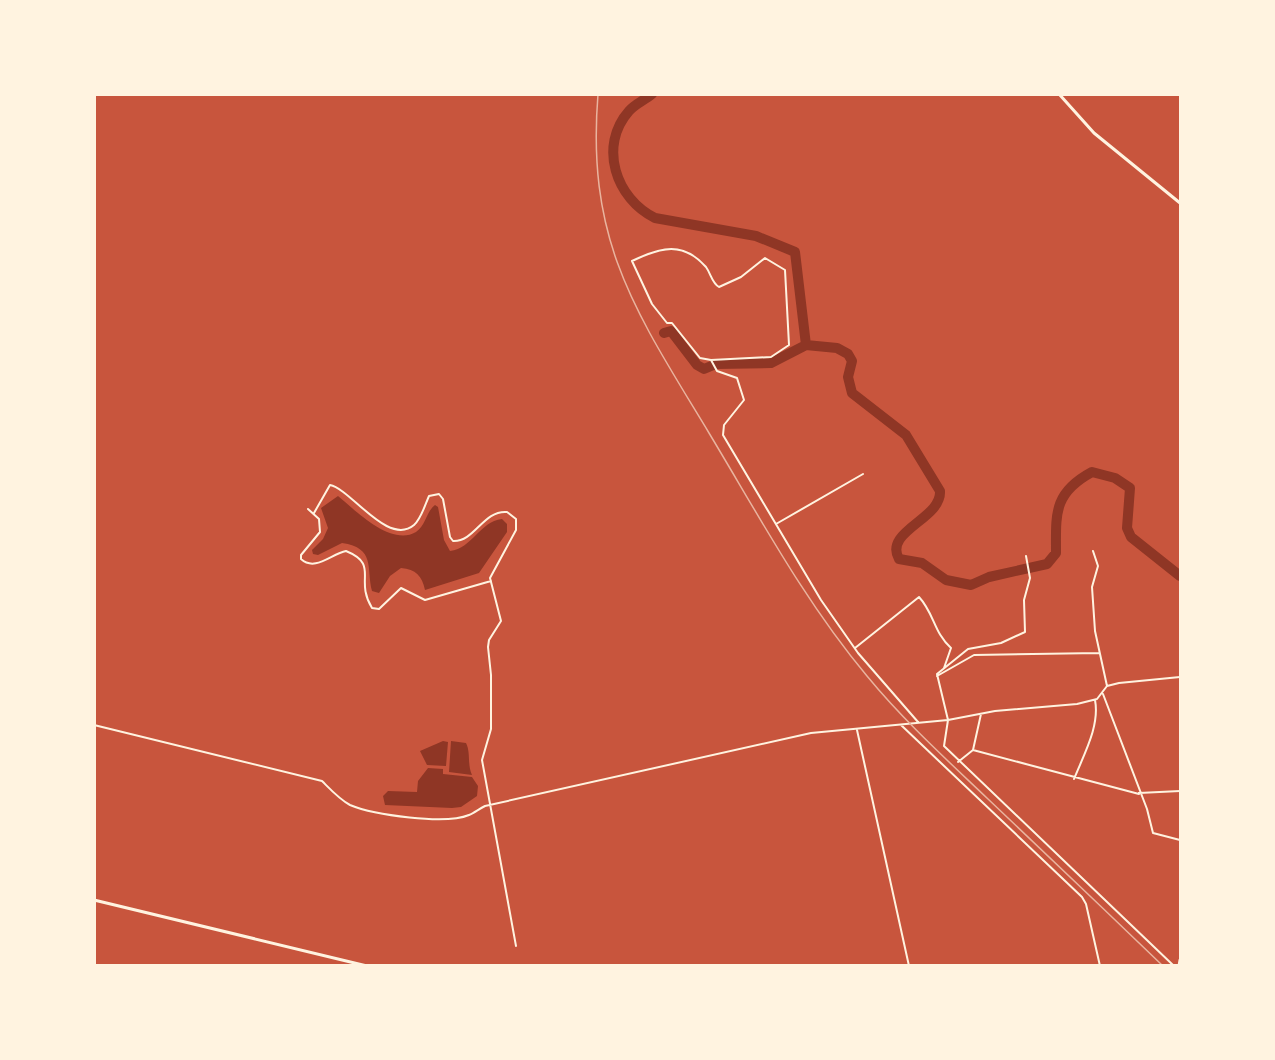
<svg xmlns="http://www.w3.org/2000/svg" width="1275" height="1060" font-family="'Work Sans',sans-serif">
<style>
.water{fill:#8f3625}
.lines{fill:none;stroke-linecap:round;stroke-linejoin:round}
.river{stroke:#8f3625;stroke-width:10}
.minor{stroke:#fff3e0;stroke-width:2}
.tertiary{stroke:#fff3e0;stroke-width:3}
.rail{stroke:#e9b49f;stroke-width:1.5}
</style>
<rect width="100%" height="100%" fill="#c8553d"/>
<!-- water -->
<path class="water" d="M338 496C355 510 391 547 416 532 426 525 426 512 435 505L438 507 444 540 450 551C473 548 479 522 502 519L507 524V532L479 573 425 590C422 576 416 569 401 568L390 576 379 593 372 591C366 568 376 548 342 543L318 555 313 554 312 550 323 539 328 528 321 508Z
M443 741 448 742 446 766 427 765 420 751Z
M451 741 466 743C471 753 467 764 472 775L449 772Z
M428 768 443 769V774L472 777 478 786 477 796 461 807 452 808 385 805 383 796 388 791 417 792 418 781Z"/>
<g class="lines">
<!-- river -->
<path class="river" d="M652 94C645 100 635 104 629 111 598 146 616 199 655 218L756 236 795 252 806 345 837 348 848 354 852 361 848 377 852 393 906 435 940 491C942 519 883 531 899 559L922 563 946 580 971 585 989 577 1047 564 1056 553C1056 514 1053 493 1092 472L1115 478 1130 488 1127 528 1131 537 1180 576
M664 333 671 331 697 365 704 369 716 364 771 363 806 345"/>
<!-- minor -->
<path class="minor" d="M711 360 771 357 789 345 785 270 765 258 741 277 719 287C712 283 711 274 706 267 683 241 661 247 632 261L652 304 667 323H672L700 358 711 360 717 371 737 378 744 400 724 425 723 435 821 600 858 653 918 722
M308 509 319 519 320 532 301 555V559C315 572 331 554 346 551 380 565 354 579 372 608L379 609 401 588 425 600 491 581
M314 513 330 485C351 489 388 547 414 525 421 519 425 505 429 496L439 494 443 499 450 537 453 541C475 542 483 510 507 512L516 519V530L490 578 501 621 489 640 488 647 491 675V729L482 760 516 946
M776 524 863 474
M1093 551 1098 566 1092 587 1095 631 1107 686
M1026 556 1030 578 1024 600 1025 632 1001 643 968 649 937 674 948 720 944 746 1174 966
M855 648 919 597C934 613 934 633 951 648L944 668
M937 676 974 655 1099 653
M1103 694 1147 809 1153 833 1180 840
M94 725 322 781C331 790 339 799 350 805 374 815 445 825 469 815 474 813 479 809 485 806L811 733 948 720 995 711 1077 704 1097 699 1107 686 1119 683 1180 677
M901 725 1082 897 1086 904 1100 966
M857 730 909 966
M973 750 1139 794
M958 762 973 750 981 714
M1074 779C1084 754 1100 726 1095 700
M1139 793 1180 791"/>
<!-- tertiary -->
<path class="tertiary" d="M1059 94 1094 133 1180 203
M94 900 367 966
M1179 966 1180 960"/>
<!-- rail -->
<path class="rail" d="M598 94C586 243 636 312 709 433 759 516 805 602 867 676 904 721 946 759 988 799 1046 854 1105 910 1163 966"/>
</g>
<!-- border -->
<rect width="1275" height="1060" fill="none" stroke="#fff3e0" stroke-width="192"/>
</svg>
